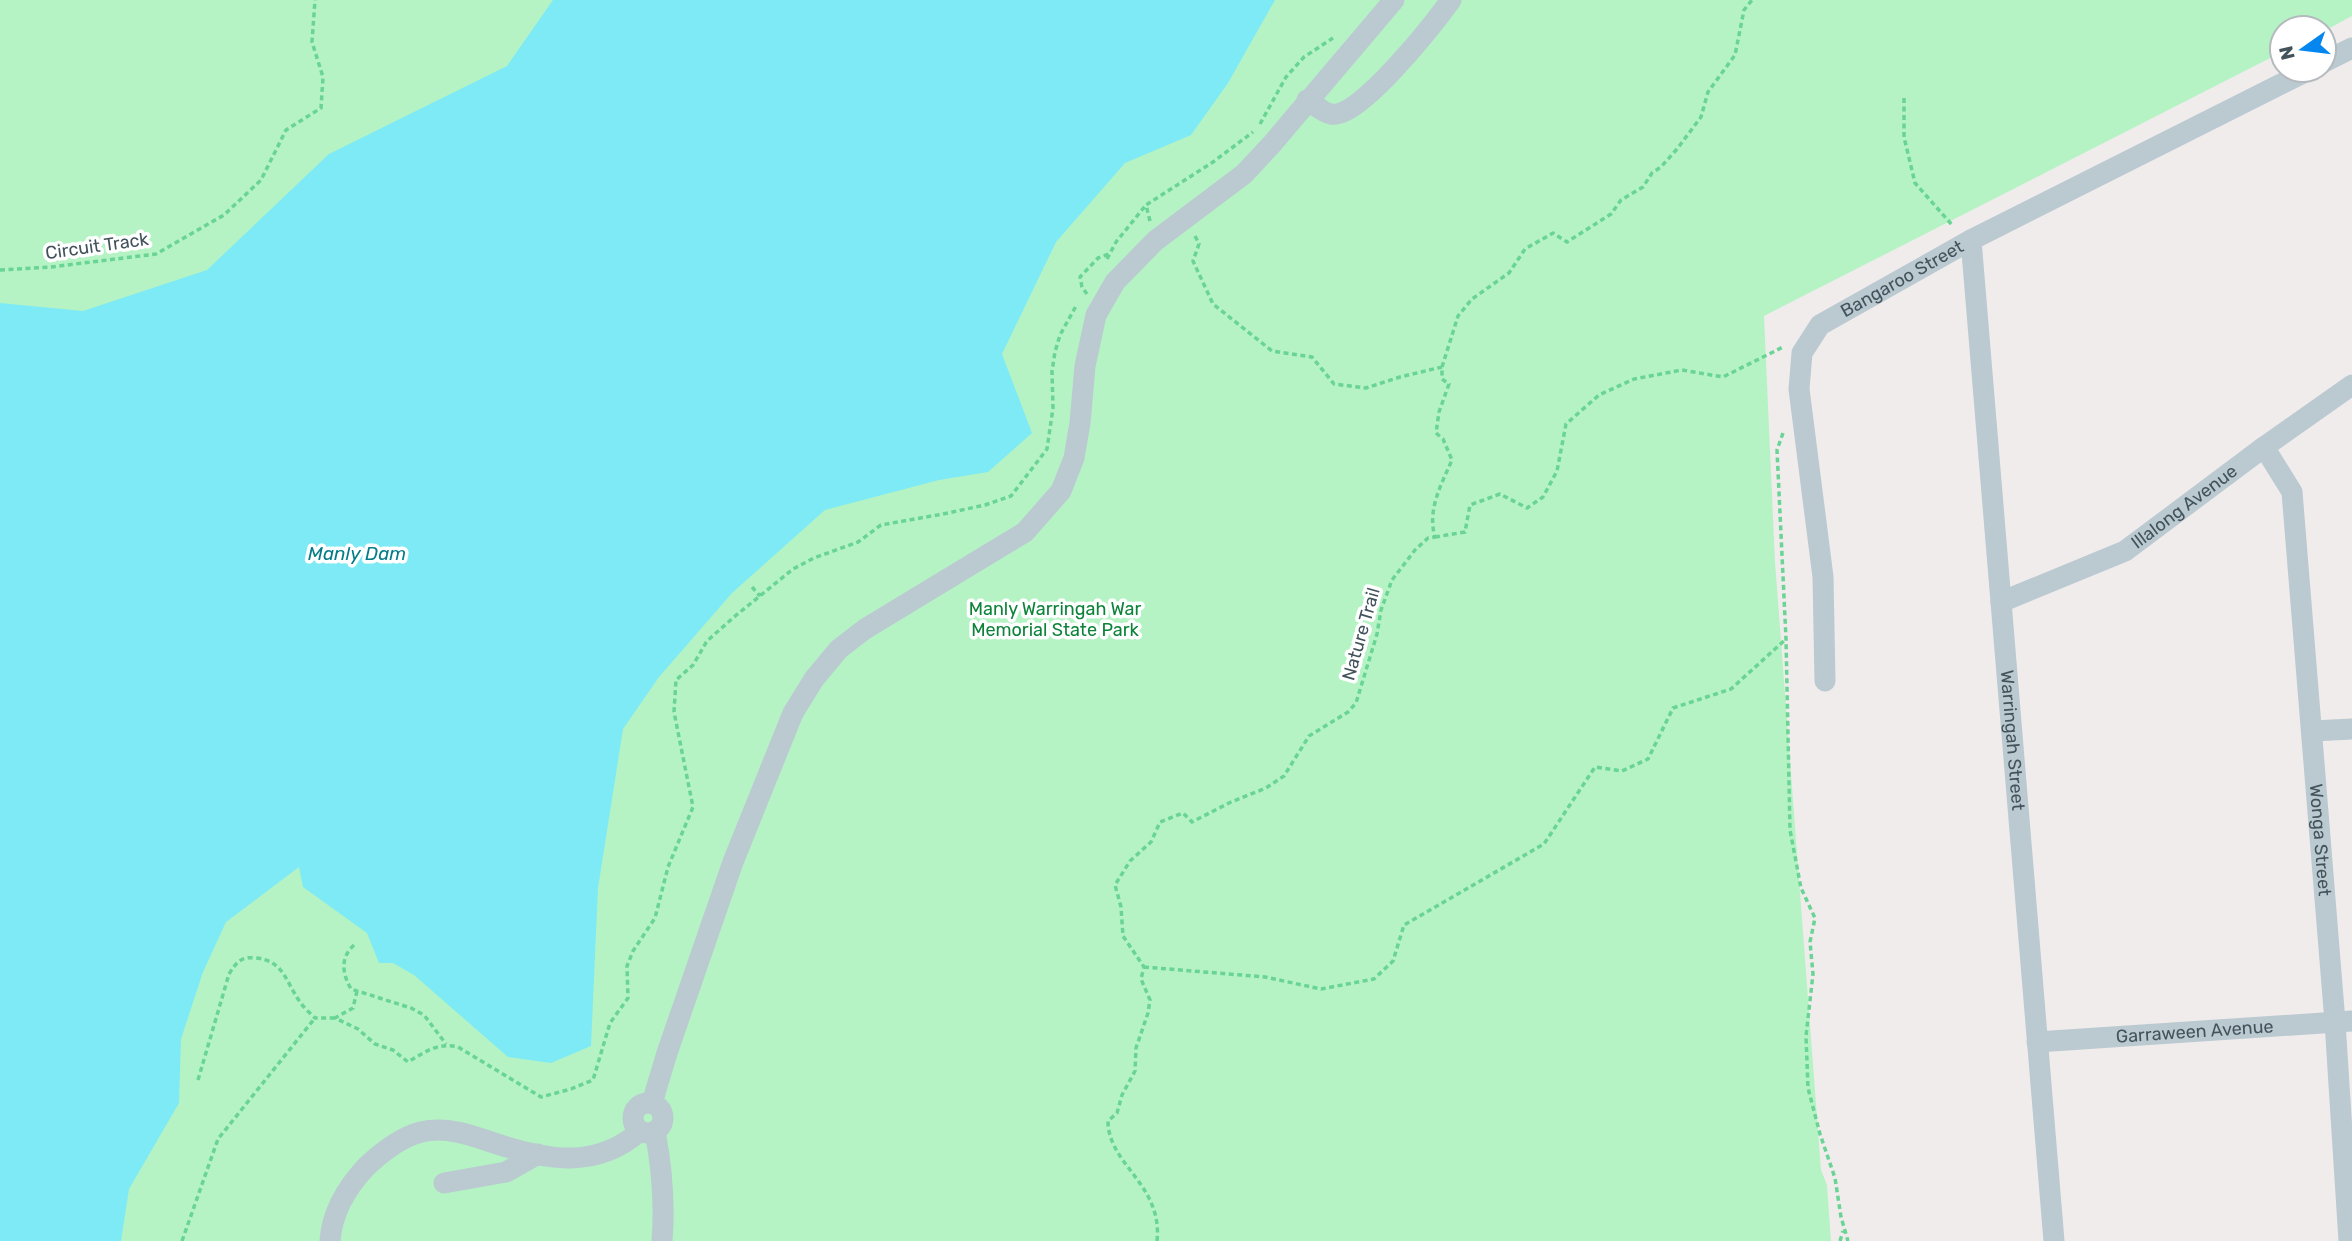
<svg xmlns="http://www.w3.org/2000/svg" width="2352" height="1241" font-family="Rubik,sans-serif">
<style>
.green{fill:#b5f3c5}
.water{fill:#7deaf5}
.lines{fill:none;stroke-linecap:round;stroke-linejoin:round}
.path{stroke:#69d493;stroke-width:3.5;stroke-dasharray:5 3.5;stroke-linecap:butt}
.minor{stroke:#bbc9d1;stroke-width:21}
.labels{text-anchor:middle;stroke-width:7;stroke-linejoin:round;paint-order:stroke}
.street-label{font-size:18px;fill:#43535c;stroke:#fff}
.park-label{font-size:18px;fill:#0d833a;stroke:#fff}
.water-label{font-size:19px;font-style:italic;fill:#047d89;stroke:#fff}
</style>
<rect width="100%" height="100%" fill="#f0ecec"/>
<!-- green -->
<path class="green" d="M0 0H2352V16L2324 31V28H2282V52L1764 316 1775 562 1821 1170 1827 1185 1831 1241H0Z"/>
<!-- water -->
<path class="water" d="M553 0H1275L1228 83 1191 135 1125 163 1056 242 1002 354 1032 433 988 472 939 480 825 510 732 593 659 677 623 729 598 888 591 1046 551 1063 508 1057 414 975 393 963H379L367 933 303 887 299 867 226 922 203 972 181 1039 179 1103 129 1189 121 1241H0V303L83 311 207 270 329 154 507 66Z"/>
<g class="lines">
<!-- path -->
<path class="path" d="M1904 98V137L1915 183 1953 226
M1260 124 1286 77 1304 57 1333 38
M1150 221 1146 205 1213 162 1253 132
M1195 236 1199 244 1193 261 1213 304 1272 351 1312 357 1334 384 1366 388 1400 377 1442 367
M1107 259 1116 242 1146 205
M0 270 51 267 156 254 224 215 261 180 286 130 321 108 323 77 312 42 315 0
M1087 294 1082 287 1080 277 1098 258 1109 254
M1783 433 1777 450 1786 639 1790 830 1801 888 1815 918 1810 942 1813 974 1806 1036 1808 1088 1820 1134 1835 1178 1841 1217 1848 1241
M1435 537 1465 532 1470 505 1500 494 1527 508 1543 497 1557 471 1566 424 1599 395 1634 379 1682 370 1723 377 1783 347
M752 587 760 596
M354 945C340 958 342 973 351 989L411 1008 424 1015 446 1044
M1144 967 1265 977 1321 989 1374 979 1393 961 1404 925 1544 844 1595 767 1622 771 1648 759 1673 708 1731 689 1786 639
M357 991 353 1008 335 1018 358 1029 375 1044 393 1050 408 1062C425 1052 438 1042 458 1047L541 1097 571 1089 593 1080 610 1023 628 998 627 966 633 951 655 918 668 867 693 807 674 712 676 680 693 665 707 641 734 617 793 569 814 558 858 542 881 525 943 514 985 505 1011 496 1047 449 1053 408 1052 371 1055 352 1060 335 1076 306
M198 1080 229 974C236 963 241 956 255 958 284 960 285 981 300 1002 304 1008 310 1013 315 1018H335
M182 1241 218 1139 315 1018
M1157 1241C1163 1184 1108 1165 1108 1121L1117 1113 1122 1095 1135 1071 1136 1048 1148 1013 1150 1000 1141 979 1144 967 1123 936 1121 907 1115 885 1130 861 1151 842 1160 822 1183 813 1192 822 1231 802 1266 788 1284 776 1309 736 1348 712 1356 703 1377 634 1381 610 1392 580 1415 550 1428 538 1435 537C1427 510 1441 485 1452 460L1443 439 1436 433 1439 412 1449 384 1442 379V367L1458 316 1472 299 1509 273 1525 249 1553 233 1567 242 1611 214 1621 200 1643 187 1652 173 1661 167 1677 149 1701 117 1708 92 1735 55 1744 10 1752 0
M1840 1241 1843 1231"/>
<!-- minor -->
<g class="minor">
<path d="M2324 62 2352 48"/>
<path d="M1307 100C1314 104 1323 113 1331 114 1358 121 1435 22 1451 0"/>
<path id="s1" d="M1971 240 2054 1241"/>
<path id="s2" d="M2264 447 2292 492 2335 1022 2349 1241"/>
<path id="s3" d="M2001 602 2125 551 2264 447 2352 385"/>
<path id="s4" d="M1825 681 1823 577 1799 389 1802 353 1820 325 1971 240 2309 70"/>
<path d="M2313 731 2352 729"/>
<path id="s5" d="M2037 1042 2352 1021"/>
<path d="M652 1103 667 1053 733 862 793 713 814 679 839 649 865 629 1025 532 1061 491 1074 458 1080 423 1085 366 1096 315 1115 282 1155 241 1244 174 1272 144 1394 0"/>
<circle cx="648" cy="1118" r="15"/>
<path d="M655 1131C662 1168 665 1203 662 1241"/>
<path d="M444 1183 506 1172 538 1154"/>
<path d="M330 1241C332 1212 347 1187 367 1166 382 1152 401 1137 421 1132 446 1126 471 1135 494 1143 546 1160 596 1170 640 1131"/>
</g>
</g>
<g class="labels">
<!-- street labels -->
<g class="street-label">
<text transform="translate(97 246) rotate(-8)" y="6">Circuit Track</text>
<text dy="6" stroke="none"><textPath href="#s4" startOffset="457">Bangaroo Street</textPath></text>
<text dy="6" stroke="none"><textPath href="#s3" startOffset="208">Illalong Avenue</textPath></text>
<text transform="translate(1361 634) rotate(-74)" y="6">Nature Trail</text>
<text dy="6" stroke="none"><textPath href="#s1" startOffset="502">Warringah Street</textPath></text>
<text dy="6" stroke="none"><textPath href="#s2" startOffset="402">Wonga Street</textPath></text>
<text dy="6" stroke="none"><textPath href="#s5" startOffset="158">Garraween Avenue</textPath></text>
</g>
<!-- park labels -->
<g class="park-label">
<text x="1055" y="615">Manly Warringah War<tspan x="1055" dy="21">Memorial State Park</tspan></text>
</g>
<!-- water labels -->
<g class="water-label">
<text x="357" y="560">Manly Dam</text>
</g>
</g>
<!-- north arrow -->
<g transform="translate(2303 49) rotate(256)"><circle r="33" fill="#ffffff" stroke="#b4babe" stroke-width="2"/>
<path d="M0-5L12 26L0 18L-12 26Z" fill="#0687ef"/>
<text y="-10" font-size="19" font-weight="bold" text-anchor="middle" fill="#43535c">N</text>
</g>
</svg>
